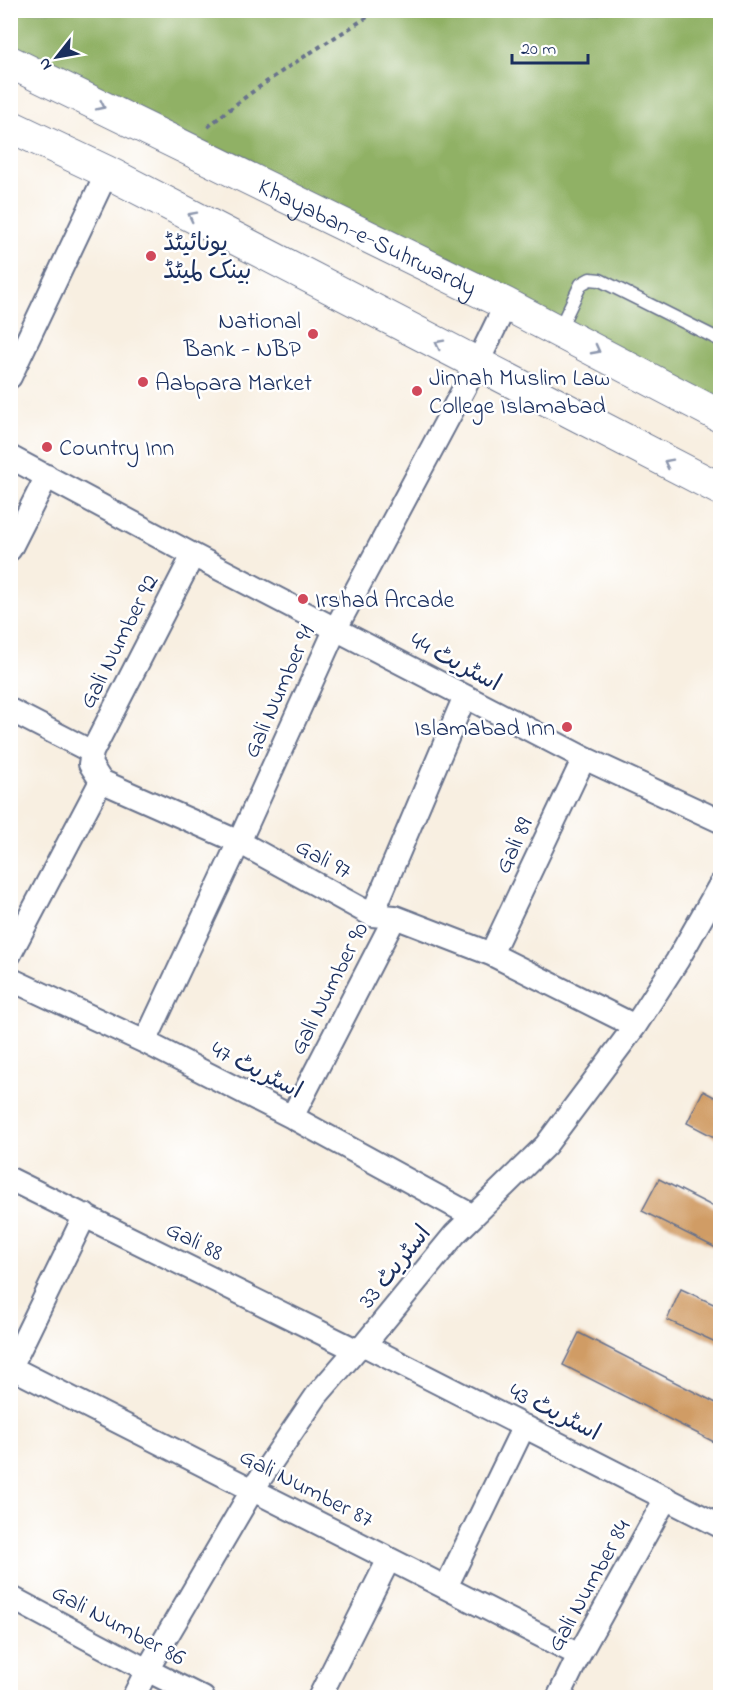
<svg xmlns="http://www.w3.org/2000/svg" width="731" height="1708" font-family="'Indie Flower','Playpen Sans Arabic',sans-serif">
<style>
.forest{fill:#90b165;stroke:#567062;stroke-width:1.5}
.building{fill:#d09c65}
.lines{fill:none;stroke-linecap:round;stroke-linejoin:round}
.service-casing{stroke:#68728c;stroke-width:15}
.minor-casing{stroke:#68728c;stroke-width:26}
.secondary-casing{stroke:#68728c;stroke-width:34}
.path{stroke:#68728c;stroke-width:4;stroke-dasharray:4.5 4.5;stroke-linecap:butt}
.service{stroke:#fff;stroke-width:12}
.minor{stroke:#fff;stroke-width:22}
.secondary{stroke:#fff;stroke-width:32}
.oneway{stroke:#8d97ae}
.poi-dot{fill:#d1495b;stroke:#fff;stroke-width:2}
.labels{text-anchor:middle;stroke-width:5;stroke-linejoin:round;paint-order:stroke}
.street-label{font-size:24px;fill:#1b2f5e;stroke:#fff}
.poi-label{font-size:24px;fill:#1b2f5e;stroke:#fff;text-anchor:start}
</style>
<rect width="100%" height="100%" fill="#fff"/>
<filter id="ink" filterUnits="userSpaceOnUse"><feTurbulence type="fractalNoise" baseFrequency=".0167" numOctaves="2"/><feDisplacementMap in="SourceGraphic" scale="12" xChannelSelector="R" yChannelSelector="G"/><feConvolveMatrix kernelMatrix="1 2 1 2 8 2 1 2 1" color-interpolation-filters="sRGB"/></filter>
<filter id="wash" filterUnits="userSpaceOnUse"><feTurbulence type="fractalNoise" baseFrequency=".008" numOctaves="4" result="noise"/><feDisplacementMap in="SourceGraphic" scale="24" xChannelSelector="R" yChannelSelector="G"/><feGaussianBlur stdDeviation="1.35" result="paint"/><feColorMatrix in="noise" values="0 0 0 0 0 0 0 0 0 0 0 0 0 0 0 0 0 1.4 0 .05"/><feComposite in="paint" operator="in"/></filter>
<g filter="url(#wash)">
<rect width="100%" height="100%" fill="#f8efe1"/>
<!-- forest -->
<path class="forest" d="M10 11H720V408L11 49Z"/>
<g id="blocks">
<!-- building -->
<path class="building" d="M703 1091 720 1100V1140L687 1123Z
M659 1179 720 1210V1250L642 1211Z
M681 1289 720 1307V1344L667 1320Z
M579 1333 720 1405V1445L563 1365Z"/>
</g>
</g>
<g filter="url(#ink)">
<use href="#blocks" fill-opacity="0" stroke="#68728c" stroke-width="1.5"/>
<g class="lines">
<defs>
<path id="service" d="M559 330 581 284 590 279 600 280 720 340"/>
<path id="minor" d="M10 377 107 172
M10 457 193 555 584 758 720 821
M10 549 47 476
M10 710 92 752 90 764 101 781 239 842 372 915 395 917 491 954 635 1026
M92 752 193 555
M372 915 465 696
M10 954 101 781
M491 954 584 758
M10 979 145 1042 292 1117 473 1216
M145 1042 239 842 336 628 477 364 506 304
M292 1117 395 917
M10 1179 356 1350
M364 1345 720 1526
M10 1367 579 1655
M10 1369 85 1215
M446 1587 524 1426
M10 1597 147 1670 203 1698
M133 1698 147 1670 253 1489 317 1395 356 1350 364 1345 455 1234 546 1145 635 1026 677 961 720 885
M319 1698 389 1559
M558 1698 579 1655 666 1498"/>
<g id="secondary">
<path id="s1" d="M10 62 506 304 720 416"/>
<path d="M10 126 107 172 720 489"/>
</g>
</defs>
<!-- service casing -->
<use href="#service" class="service-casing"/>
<!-- minor casing -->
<use href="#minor" class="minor-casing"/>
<!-- secondary casing -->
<use href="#secondary" class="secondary-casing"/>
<!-- path -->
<path class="path" d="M208 127C260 82 321 46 379 10"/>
<!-- service -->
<use href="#service" class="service"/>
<!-- minor -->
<use href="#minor" class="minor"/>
<!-- secondary -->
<use href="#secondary" class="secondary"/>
</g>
<!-- one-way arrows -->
<defs><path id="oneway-chevron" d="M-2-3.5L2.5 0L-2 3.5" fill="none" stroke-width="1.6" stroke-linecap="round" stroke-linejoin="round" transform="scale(1.5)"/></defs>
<g class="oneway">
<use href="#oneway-chevron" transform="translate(101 106) rotate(26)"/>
<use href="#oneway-chevron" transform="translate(192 216) rotate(-153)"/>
<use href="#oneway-chevron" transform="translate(439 344) rotate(-153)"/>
<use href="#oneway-chevron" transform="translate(596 350) rotate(28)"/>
<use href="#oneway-chevron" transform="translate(668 463) rotate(-153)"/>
</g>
</g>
<!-- markers -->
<g class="poi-dot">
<circle cx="151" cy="256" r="6"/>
<circle cx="313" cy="334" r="6"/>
<circle cx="143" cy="382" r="6"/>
<circle cx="417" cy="391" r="6"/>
<circle cx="47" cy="447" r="6"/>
<circle cx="303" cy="599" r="6"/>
<circle cx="567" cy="727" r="6"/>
</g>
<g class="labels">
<!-- street labels -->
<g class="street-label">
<text dy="8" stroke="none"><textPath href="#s1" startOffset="398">Khayaban-e-Suhrwardy</textPath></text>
<text transform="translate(118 641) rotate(-63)" y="8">Gali Number 92</text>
<text transform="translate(456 661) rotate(28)" y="8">اسٹریٹ 44</text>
<text transform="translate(278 691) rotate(-66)" y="8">Gali Number 91</text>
<text transform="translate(513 845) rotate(-65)" y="8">Gali 89</text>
<text transform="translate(324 858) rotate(29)" y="8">Gali 97</text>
<text transform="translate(328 988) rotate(-63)" y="8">Gali Number 90</text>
<text transform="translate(257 1069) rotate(27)" y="8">اسٹریٹ 47</text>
<text transform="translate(195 1240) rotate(27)" y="8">Gali 88</text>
<text transform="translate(394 1266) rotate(-51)" y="8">اسٹریٹ 33</text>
<text transform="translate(555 1411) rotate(27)" y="8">اسٹریٹ 43</text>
<text transform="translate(307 1487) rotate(27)" y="8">Gali Number 87</text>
<text transform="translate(588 1585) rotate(-61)" y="8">Gali Number 84</text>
<text transform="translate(119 1624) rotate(28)" y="8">Gali Number 86</text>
</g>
<!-- poi labels -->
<g class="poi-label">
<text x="163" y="250">یونائیٹڈ<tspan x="163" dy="28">بینک لمیٹڈ</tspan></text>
<text x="301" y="328" text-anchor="end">National<tspan x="301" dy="28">Bank - NBP</tspan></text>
<text x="429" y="385">Jinnah Muslim Law<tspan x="429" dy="28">College Islamabad</tspan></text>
<text x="155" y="390">Aabpara Market</text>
<text x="59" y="455">Country Inn</text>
<text x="315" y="607">Irshad Arcade</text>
<text x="555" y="735" text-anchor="end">Islamabad Inn</text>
</g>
</g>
<!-- margin -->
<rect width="731" height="1708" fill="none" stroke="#fff" stroke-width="36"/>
<!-- north arrow -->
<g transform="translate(57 57) rotate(239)" stroke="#ffffff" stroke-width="4.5" paint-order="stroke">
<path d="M0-4.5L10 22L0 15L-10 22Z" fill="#1b2f5e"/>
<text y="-9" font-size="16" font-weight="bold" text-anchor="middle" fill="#1b2f5e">N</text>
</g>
<!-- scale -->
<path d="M512 54v9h76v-9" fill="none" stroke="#1b2f5e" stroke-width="3"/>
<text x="521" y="54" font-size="18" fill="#1b2f5e" stroke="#ffffff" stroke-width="4.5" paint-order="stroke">20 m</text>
</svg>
